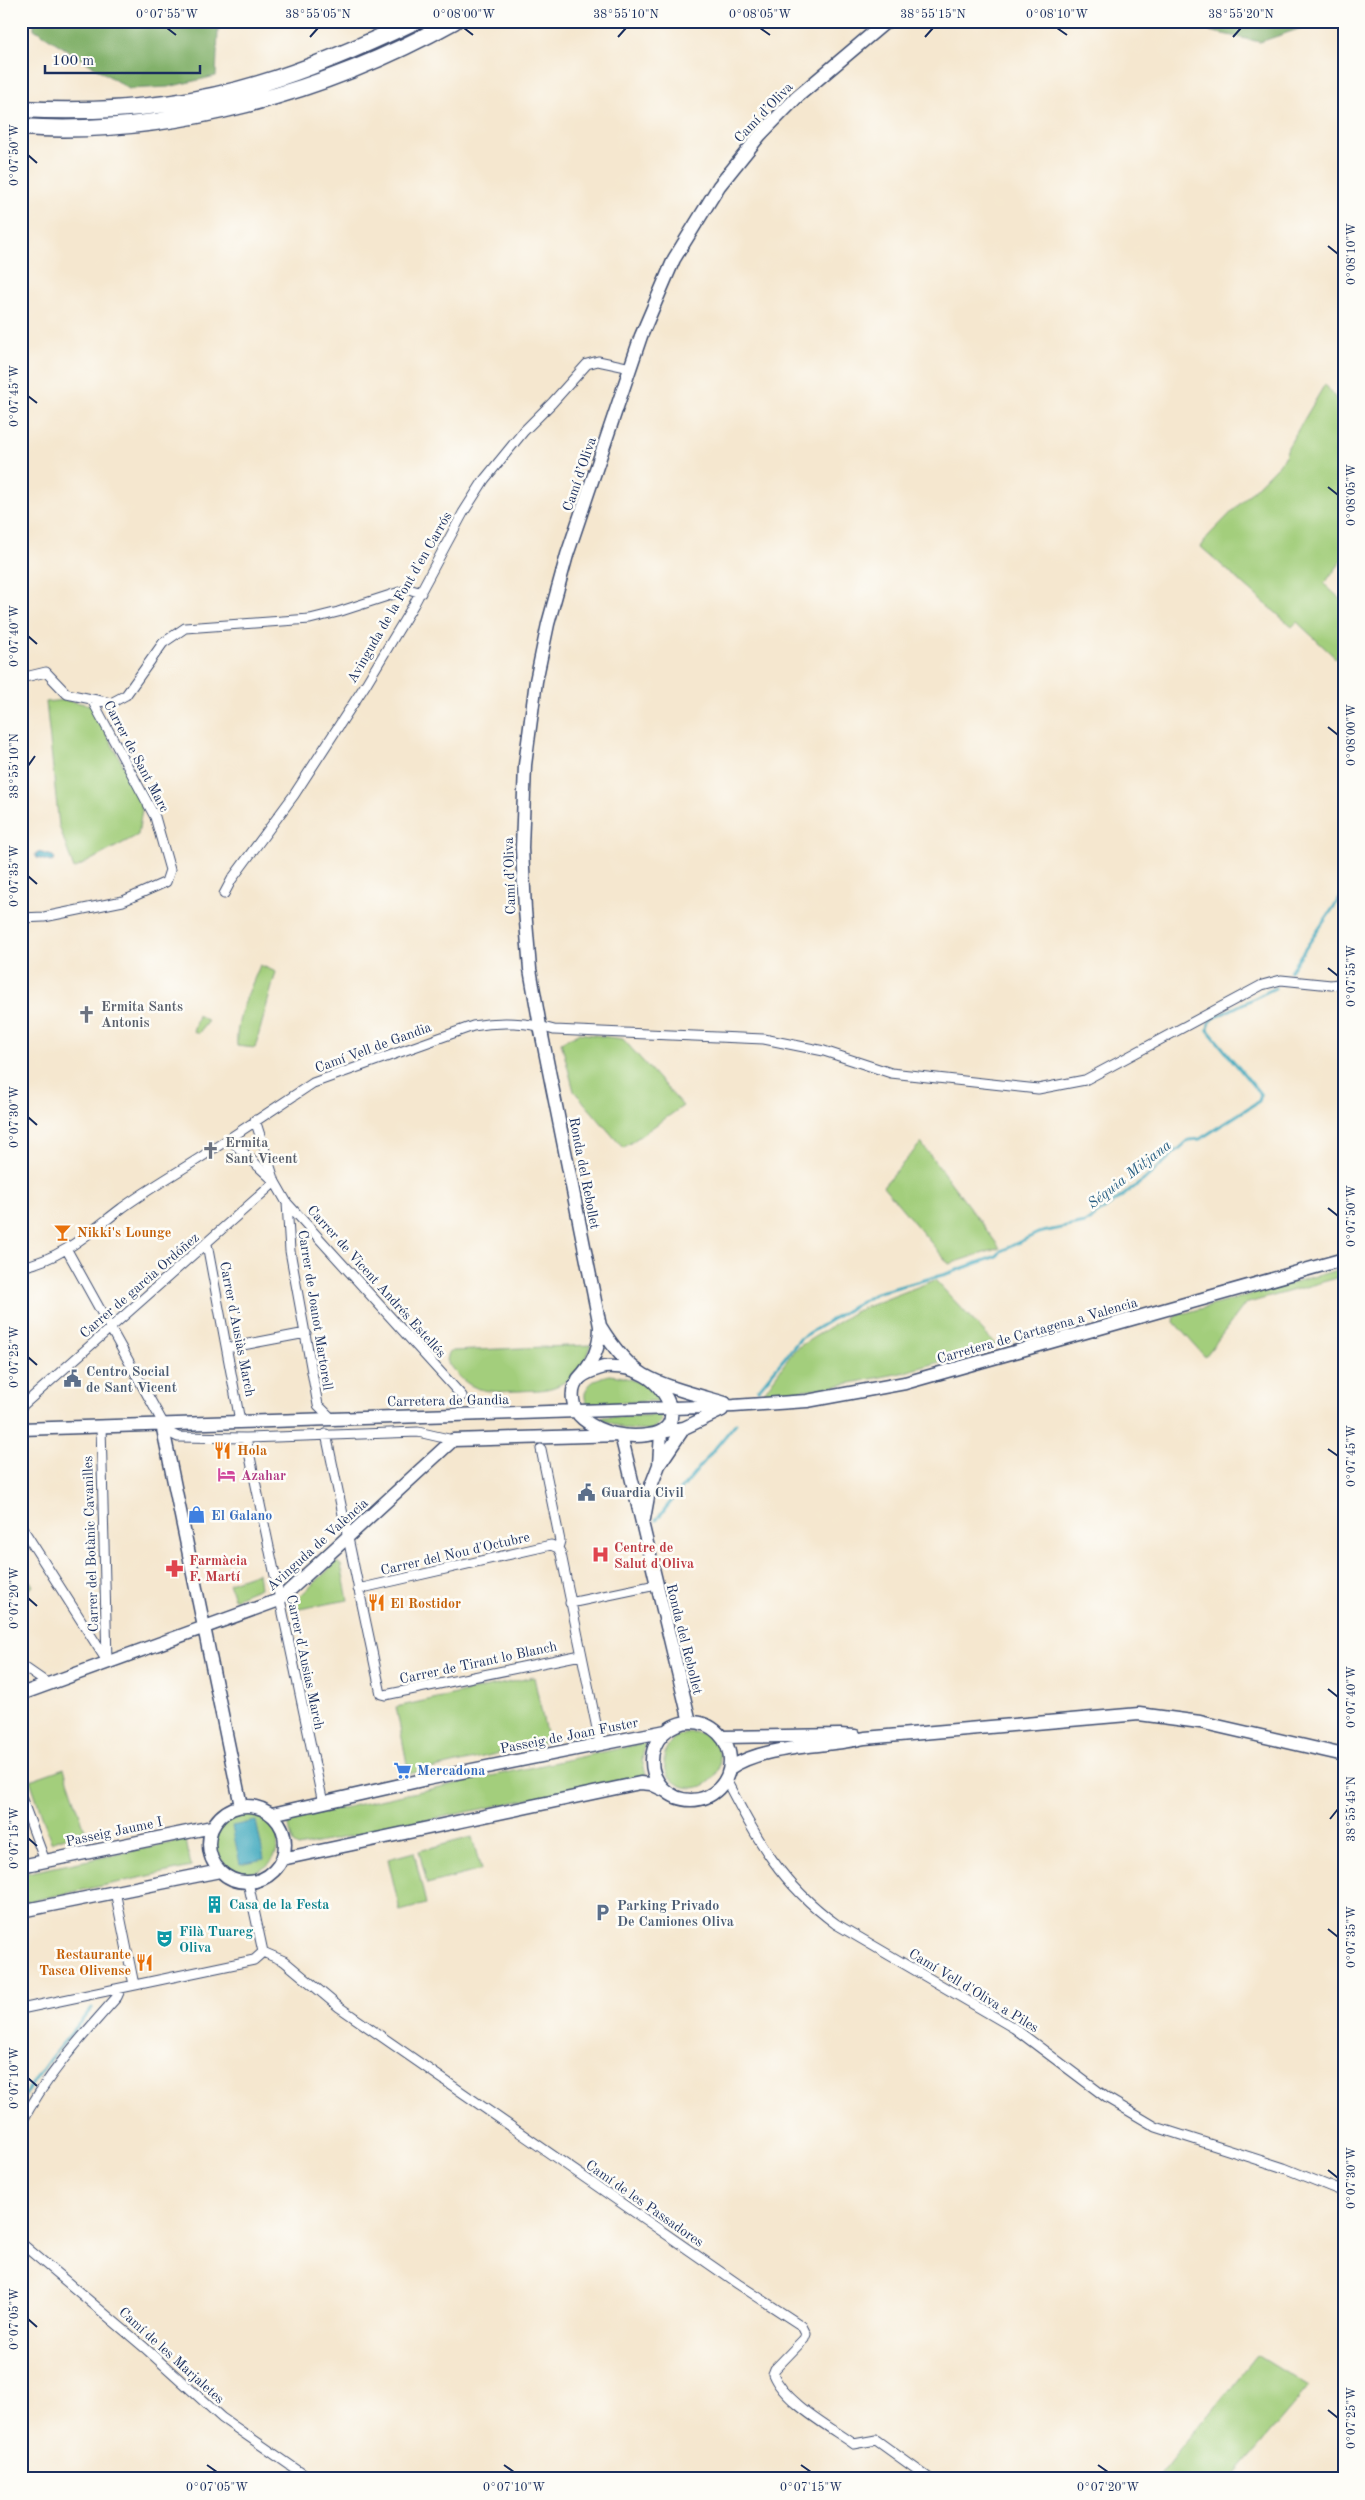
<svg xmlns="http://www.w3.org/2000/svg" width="1365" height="2500" font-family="'Old Standard TT',serif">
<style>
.green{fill:#a3ce7b;stroke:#5f7e6c}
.forest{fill:#82b16b;stroke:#4e7064}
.water{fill:#3fa9be;stroke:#2d6c8e}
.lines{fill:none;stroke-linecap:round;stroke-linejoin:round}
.stream{stroke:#3fa9be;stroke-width:3}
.street-casing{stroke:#3c4b6f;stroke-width:11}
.secondary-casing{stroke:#3c4b6f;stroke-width:15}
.highway-casing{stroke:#3c4b6f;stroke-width:19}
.street{stroke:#fff;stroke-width:9}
.secondary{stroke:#fff;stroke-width:12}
.highway{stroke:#fff;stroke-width:16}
.ticks{fill:none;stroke:#1b2f5e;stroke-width:2}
.labels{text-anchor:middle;stroke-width:5;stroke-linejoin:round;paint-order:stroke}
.street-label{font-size:14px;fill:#1b2f5e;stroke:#fdfcf7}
.worship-label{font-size:14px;font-weight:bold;fill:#5b616d;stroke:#fdfcf7;text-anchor:start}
.food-label{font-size:14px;font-weight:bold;fill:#c56008;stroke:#fdfcf7;text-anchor:start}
.service-label{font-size:14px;font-weight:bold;fill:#4e5e75;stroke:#fdfcf7;text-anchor:start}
.hotel-label{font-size:14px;font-weight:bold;fill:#b23c85;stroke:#fdfcf7;text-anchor:start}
.shop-label{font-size:14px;font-weight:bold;fill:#366cbe;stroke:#fdfcf7;text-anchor:start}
.health-label{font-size:14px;font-weight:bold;fill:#be3a42;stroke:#fdfcf7;text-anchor:start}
.culture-label{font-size:14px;font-weight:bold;fill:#0d838f;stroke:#fdfcf7;text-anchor:start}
.water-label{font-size:15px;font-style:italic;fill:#296084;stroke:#fdfcf7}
.neatline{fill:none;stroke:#1b2f5e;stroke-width:2}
.ticks-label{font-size:12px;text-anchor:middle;fill:#1b2f5e}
</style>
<rect width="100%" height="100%" fill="#fdfcf7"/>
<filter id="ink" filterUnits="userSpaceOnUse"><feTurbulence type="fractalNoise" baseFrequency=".02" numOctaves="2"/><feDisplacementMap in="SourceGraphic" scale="10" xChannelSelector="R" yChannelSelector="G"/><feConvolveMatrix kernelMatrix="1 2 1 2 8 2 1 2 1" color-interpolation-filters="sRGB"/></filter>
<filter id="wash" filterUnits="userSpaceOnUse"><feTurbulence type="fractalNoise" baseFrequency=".0096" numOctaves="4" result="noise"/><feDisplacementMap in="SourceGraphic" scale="20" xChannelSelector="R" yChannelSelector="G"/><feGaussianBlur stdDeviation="1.12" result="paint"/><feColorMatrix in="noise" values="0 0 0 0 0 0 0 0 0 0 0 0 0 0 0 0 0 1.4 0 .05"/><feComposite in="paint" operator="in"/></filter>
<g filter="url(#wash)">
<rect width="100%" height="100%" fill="#f5e7cf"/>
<!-- green -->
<path class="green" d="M1325 384 1344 410V558L1324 584 1344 602V666L1297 622 1292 627 1201 547 1209 535 1284 459 1288 447Z
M64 700 91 705 129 776 142 809 138 835 74 869 59 826 46 702Z
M260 965 276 972 255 1048 237 1046C235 1018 250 990 260 965Z
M198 1015 208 1021 198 1034 193 1031Z
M579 1033 623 1039 683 1106 623 1148 574 1091 561 1042Z
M921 1143 1000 1248 949 1264 883 1186Z
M1344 1268V1276L1245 1304 1205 1357 1174 1322 1175 1316Z
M935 1280 997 1346 901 1373 836 1386 762 1395 795 1349 856 1311Z
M591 1345C587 1363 572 1381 554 1387 543 1391 531 1390 519 1391 496 1392 475 1394 458 1375 454 1371 449 1366 447 1360L449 1352 453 1351Z
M609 1375C627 1376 647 1384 660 1398L659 1401 587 1404C579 1388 595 1378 609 1375Z
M660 1415 662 1416 661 1422 650 1431 625 1429 602 1419 603 1417Z
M337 1562 341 1565 348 1600 294 1610 299 1597Z
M258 1573 260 1588 234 1599 229 1583Z
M30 1581 33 1586 24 1592 27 1597 21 1601V1587Z
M534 1677 548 1742 409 1774 396 1707Z
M664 1760a28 28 0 1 1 56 0a28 28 0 1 1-56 0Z
M645 1743 642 1760 646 1775 298 1847 293 1844 288 1822 291 1819Z
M64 1768 85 1830 51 1842 30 1780Z
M216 1842a31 31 0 1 1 62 0a31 31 0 1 1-62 0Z
M472 1837 481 1870 427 1884 419 1851Z
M186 1840 191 1867 21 1903V1874Z
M414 1852 426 1904 400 1911 388 1859Z
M1257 2355 1309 2387 1231 2479H1156Z"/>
<!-- forest -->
<path class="forest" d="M34 21H221L218 32 216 76 168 87 129 89 34 29Z
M1163 21H1322L1260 42Z"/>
<!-- water -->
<path class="water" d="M38 852 53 856 55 860 51 862 37 858 35 854Z
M256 1821 264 1859 240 1864 232 1826Z"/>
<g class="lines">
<!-- stream -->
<path class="stream" d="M1290 971 1344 892
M758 1390 801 1338 876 1293 946 1274 997 1256 1001 1251 1038 1233 1085 1223 1144 1180 1189 1140 1200 1139 1259 1101 1261 1095 1208 1030 1209 1023 1214 1018 1275 988
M656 1520 736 1423
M21 2100 49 2060 92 2008"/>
</g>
</g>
<g filter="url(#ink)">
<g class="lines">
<defs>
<path id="street" d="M21 678 46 672 67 694 111 703 126 695 163 643 185 628 310 619 338 612 409 589 421 593
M224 894 232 879 294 795 366 684 414 604 463 513 484 480 524 431 552 403 587 364 598 361 631 368
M21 918 44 917 123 901 166 882 170 870 155 817 92 700
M255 1120 275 1182 287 1203 462 1396
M229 1139 273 1180
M215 1148 313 1083 473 1026C499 1021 529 1022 554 1030L764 1039 824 1051 891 1073 1038 1089 1085 1080 1262 985 1281 980 1331 985 1344 983
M287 1203 290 1251 318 1405 330 1417
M207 1244 240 1421
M67 1250 168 1432 178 1437 246 1438 418 1432 453 1440
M21 1267C62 1259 90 1232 122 1208 150 1188 180 1171 209 1152
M227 1348 306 1333
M21 1407 275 1182
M101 1426 107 1661
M326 1434 381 1694 385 1695 581 1655
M246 1438 323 1803
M541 1449 560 1541 558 1548 561 1554 600 1743
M21 1526 107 1661
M358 1589 551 1545 558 1548
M570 1603 656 1585
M21 1665 47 1683
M726 1780C757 1839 780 1883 836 1924L1014 2028 1107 2098 1156 2127 1284 2168 1344 2192
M21 1797 45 1861
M248 1882 263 1952
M115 1891 134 1985
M263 1952 284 1961 339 2007 738 2284 802 2326 806 2334 804 2339 775 2369 773 2374C784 2402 830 2427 854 2444L876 2440 930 2479
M21 2009 254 1960 263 1952
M21 2124C45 2077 82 2036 117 1997L121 1988
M21 2243 145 2348 222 2418 310 2479"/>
<path id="secondary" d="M600 1326C611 1344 625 1364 644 1375 664 1387 701 1396 725 1403
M604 1367C618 1366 632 1368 644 1375 668 1388 689 1430 648 1435 627 1438 601 1434 583 1419 572 1410 568 1389 580 1378 586 1372 595 1370 604 1367Z
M578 1379C593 1363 600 1348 600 1326L540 1026 530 969 525 910 522 848 525 765 536 681 548 624 567 555 641 336 674 259 719 186 760 135 797 97 887 21
M162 1424 241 1806
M21 1429 734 1406 807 1401 905 1383 1344 1259
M659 1465 684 1428
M644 1519 649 1491 659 1465 661 1432 684 1428 722 1410
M21 1694 279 1600 453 1440 621 1435 690 1722
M652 1761a39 39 0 1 1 78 0a39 39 0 1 1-78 0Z
M723 1737 840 1735 855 1736
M730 1768C766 1744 822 1748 865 1738L1139 1714 1200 1722 1344 1755
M209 1844a38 38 0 1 1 76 0a38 38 0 1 1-76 0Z
M272 1814 427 1779 666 1731
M282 1859 640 1783 651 1784 666 1791
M21 1866 212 1827
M21 1911 220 1871"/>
<path id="highway" d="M21 109C99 113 184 107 259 84 313 68 365 45 415 21
M21 127C168 137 327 92 454 21"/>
</defs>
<!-- street casing -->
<use href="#street" class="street-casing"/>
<!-- secondary casing -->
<use href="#secondary" class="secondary-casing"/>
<!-- highway casing -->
<use href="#highway" class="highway-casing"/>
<!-- street -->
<use href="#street" class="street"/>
<!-- secondary -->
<use href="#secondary" class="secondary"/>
<!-- highway -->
<use href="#highway" class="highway"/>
</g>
</g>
<!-- ticks -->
<path class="ticks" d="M167 28 176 35M464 28 473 35M760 28 770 35M1057 28 1067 35M310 37 318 28M618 37 626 28M925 37 933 28M1233 37 1241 28M28 155 37 163M1328 246 1338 254M28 396 37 403M1328 487 1338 495M28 636 37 644M1328 727 1338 735M28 766 35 756M28 876 37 884M1328 968 1338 976M28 1117 37 1125M1328 1208 1338 1216M28 1357 37 1365M1328 1449 1338 1456M28 1598 37 1606M1328 1689 1338 1697M1330 1819 1338 1809M28 1838 37 1846M1328 1929 1338 1937M28 2078 37 2086M1328 2170 1338 2178M28 2319 37 2327M1328 2410 1338 2418M207 2465 217 2472M504 2465 514 2472M801 2465 811 2472M1098 2465 1108 2472"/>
<!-- icons -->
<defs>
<symbol id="church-bare" viewBox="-9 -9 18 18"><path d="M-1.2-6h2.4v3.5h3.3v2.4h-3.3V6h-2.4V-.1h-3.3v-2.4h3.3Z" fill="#6b7280" stroke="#fdfcf7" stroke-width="2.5" paint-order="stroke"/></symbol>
<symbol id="bar-bare" viewBox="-9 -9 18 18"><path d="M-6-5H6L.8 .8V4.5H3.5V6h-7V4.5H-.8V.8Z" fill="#e8710a" stroke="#fdfcf7" stroke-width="2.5" paint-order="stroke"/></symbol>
<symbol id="civic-bare" viewBox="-9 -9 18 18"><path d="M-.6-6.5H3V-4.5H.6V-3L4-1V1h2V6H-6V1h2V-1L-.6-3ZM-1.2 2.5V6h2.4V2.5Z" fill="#5c6f8a" stroke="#fdfcf7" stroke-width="2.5" paint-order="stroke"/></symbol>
<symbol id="restaurant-bare" viewBox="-9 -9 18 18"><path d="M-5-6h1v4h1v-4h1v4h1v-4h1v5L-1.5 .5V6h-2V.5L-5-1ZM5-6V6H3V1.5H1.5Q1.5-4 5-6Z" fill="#e8710a" stroke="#fdfcf7" stroke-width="2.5" paint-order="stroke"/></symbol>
<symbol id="hotel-bare" viewBox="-9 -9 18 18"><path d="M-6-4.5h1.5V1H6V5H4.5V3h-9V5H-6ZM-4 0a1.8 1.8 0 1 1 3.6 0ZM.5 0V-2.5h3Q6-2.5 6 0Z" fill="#d1479c" stroke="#fdfcf7" stroke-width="2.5" paint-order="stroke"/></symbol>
<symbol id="shop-bare" viewBox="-9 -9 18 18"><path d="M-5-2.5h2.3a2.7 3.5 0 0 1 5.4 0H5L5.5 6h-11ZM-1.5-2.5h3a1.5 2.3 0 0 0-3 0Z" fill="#3f7fe0" stroke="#fdfcf7" stroke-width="2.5" paint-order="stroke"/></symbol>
<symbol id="hospital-bare" viewBox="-9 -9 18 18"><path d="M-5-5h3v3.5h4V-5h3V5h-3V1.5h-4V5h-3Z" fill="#e0444e" stroke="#fdfcf7" stroke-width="2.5" paint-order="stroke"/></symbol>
<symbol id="pharmacy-bare" viewBox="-9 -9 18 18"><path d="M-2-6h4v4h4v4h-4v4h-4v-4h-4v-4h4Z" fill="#e0444e" stroke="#fdfcf7" stroke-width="2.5" paint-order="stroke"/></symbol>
<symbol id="supermarket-bare" viewBox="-9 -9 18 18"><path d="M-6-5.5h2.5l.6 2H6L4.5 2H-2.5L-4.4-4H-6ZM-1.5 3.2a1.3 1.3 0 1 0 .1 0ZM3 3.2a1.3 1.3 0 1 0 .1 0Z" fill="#3f7fe0" stroke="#fdfcf7" stroke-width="2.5" paint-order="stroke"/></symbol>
<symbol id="building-bare" viewBox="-9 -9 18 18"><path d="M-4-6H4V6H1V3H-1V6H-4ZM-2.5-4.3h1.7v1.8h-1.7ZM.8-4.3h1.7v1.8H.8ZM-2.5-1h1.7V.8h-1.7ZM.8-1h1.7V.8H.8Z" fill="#0f9aa8" stroke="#fdfcf7" stroke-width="2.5" paint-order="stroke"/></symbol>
<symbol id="parking-bare" viewBox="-9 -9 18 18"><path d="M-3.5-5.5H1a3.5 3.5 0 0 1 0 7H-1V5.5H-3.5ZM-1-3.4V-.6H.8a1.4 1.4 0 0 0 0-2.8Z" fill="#5c6f8a" stroke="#fdfcf7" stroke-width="2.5" paint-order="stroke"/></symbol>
<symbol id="theatre-bare" viewBox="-9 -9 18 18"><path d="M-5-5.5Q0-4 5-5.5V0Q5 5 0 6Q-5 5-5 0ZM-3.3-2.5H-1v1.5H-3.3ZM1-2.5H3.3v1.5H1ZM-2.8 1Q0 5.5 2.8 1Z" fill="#0f9aa8" stroke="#fdfcf7" stroke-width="2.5" paint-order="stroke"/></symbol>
</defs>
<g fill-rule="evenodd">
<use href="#church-bare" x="74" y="1002" width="25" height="25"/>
<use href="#church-bare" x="198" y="1138" width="25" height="25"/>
<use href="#bar-bare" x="50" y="1220" width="25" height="25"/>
<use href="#civic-bare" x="60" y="1366" width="25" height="25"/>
<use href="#restaurant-bare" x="210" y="1438" width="25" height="25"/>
<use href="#hotel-bare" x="214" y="1462" width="25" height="25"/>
<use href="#civic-bare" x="574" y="1480" width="25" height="25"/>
<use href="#shop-bare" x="184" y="1502" width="25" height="25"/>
<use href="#hospital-bare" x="588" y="1542" width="25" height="25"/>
<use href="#pharmacy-bare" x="162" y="1556" width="25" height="25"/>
<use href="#restaurant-bare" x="364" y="1590" width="25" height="25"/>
<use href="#supermarket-bare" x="390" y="1758" width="25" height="25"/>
<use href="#building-bare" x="202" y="1892" width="25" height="25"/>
<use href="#parking-bare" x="590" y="1900" width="25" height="25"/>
<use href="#theatre-bare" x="152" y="1926" width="25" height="25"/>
<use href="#restaurant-bare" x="132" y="1950" width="25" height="25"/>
</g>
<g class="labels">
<!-- street labels -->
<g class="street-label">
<text transform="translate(763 112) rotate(-46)" y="5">Camí d’Oliva</text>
<text transform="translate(579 474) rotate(-71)" y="5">Camí d’Oliva</text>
<text transform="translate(399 597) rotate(-60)" y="5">Avinguda de la Font d'en Carrós</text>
<text transform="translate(137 756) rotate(62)" y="5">Carrer de Sant Marc</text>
<text transform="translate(509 876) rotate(-92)" y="5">Camí d’Oliva</text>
<text transform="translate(373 1047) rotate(-20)" y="5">Camí Vell de Gandia</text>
<text transform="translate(585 1173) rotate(79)" y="5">Ronda del Rebollet</text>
<text transform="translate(377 1281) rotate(48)" y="5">Carrer de Vicent Andrés Estellés</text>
<text transform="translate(139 1285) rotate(-41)" y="5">Carrer de garcia Ordóñez</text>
<text transform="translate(316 1310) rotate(81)" y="5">Carrer de Joanot Martorell</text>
<text transform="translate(238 1329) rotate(79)" y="5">Carrer d'Ausiàs March</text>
<text transform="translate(1037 1330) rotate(-16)" y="5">Carretera de Cartagena a Valencia</text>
<text transform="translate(448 1400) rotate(-1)" y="5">Carretera de Gandia</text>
<text transform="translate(90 1544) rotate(-92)" y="5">Carrer del Botànic Cavanilles</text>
<text transform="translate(317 1544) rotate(-42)" y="5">Avinguda de València</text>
<text transform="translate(455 1553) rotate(-13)" y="5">Carrer del Nou d'Octubre</text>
<text transform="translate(685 1639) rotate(76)" y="5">Ronda del Rebollet</text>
<text transform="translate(306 1662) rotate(78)" y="5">Carrer d'Ausias March</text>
<text transform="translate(478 1662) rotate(-12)" y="5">Carrer de Tirant lo Blanch</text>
<text transform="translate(569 1735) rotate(-11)" y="5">Passeig de Joan Fuster</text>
<text transform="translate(114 1831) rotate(-12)" y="5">Passeig Jaume I</text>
<text transform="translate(974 1990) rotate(31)" y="5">Camí Vell d'Oliva a Piles</text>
<text transform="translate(645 2203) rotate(35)" y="5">Camí de les Passadores</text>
<text transform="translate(172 2355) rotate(42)" y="5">Camí de les Marjaletes</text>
</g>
<!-- worship labels -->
<g class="worship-label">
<text x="101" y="1011">Ermita Sants<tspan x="101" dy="16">Antonis</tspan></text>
<text x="225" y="1147">Ermita<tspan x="225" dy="16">Sant Vicent</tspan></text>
</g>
<!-- food labels -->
<g class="food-label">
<text x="77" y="1237">Nikki's Lounge</text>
<text x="237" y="1455">Hola</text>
<text x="390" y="1608">El Rostidor</text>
<text x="131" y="1959" text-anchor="end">Restaurante<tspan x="131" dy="16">Tasca Olivense</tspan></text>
</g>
<!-- service labels -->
<g class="service-label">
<text x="86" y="1376">Centro Social<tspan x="86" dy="16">de Sant Vicent</tspan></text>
<text x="601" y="1497">Guardia Civil</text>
<text x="617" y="1910">Parking Privado<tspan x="617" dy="16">De Camiones Oliva</tspan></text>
</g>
<!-- hotel labels -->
<g class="hotel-label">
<text x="241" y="1480">Azahar</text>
</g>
<!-- shop labels -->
<g class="shop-label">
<text x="211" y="1520">El Galano</text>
<text x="417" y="1775">Mercadona</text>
</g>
<!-- health labels -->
<g class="health-label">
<text x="614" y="1552">Centre de<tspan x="614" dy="16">Salut d'Oliva</tspan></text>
<text x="189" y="1565">Farmàcia<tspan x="189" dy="16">F. Martí</tspan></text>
</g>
<!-- culture labels -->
<g class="culture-label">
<text x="229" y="1909">Casa de la Festa</text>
<text x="179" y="1936">Filà Tuareg<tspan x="179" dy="16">Oliva</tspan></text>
</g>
<!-- water labels -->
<g class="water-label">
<text transform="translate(1129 1174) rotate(-38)" y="5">Séquia Mitjana</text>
</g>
</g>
<!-- margin -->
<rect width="1365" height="2500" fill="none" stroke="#fdfcf7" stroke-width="55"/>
<!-- scale -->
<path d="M45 65v8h155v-8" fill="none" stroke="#1b2f5e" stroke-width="2.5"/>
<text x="52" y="65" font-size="15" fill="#1b2f5e" stroke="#fdfcf7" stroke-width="4" paint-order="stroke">100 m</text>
<rect x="28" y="28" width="1310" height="2444" class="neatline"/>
<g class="ticks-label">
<text x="167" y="18">0°07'55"W</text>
<text x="318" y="18">38°55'05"N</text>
<text x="464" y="18">0°08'00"W</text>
<text x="626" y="18">38°55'10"N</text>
<text x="760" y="18">0°08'05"W</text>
<text x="933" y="18">38°55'15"N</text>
<text x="1057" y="18">0°08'10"W</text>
<text x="1241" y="18">38°55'20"N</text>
<text transform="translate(14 155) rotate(-90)" y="4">0°07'50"W</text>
<text transform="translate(1351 254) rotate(-90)" y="4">0°08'10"W</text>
<text transform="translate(14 396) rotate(-90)" y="4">0°07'45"W</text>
<text transform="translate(1351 495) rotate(-90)" y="4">0°08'05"W</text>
<text transform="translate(14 636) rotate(-90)" y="4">0°07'40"W</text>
<text transform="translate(1351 735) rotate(-90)" y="4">0°08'00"W</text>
<text transform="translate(14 766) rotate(-90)" y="4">38°55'10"N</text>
<text transform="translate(14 876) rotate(-90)" y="4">0°07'35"W</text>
<text transform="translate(1351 976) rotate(-90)" y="4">0°07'55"W</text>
<text transform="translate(14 1117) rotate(-90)" y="4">0°07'30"W</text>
<text transform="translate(1351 1216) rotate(-90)" y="4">0°07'50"W</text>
<text transform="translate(14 1357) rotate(-90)" y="4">0°07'25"W</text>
<text transform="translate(1351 1456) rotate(-90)" y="4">0°07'45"W</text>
<text transform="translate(14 1598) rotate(-90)" y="4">0°07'20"W</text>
<text transform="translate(1351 1697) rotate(-90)" y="4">0°07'40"W</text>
<text transform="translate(1351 1809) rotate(-90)" y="4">38°55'45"N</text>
<text transform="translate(14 1838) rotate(-90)" y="4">0°07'15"W</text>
<text transform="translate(1351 1937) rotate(-90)" y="4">0°07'35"W</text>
<text transform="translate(14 2078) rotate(-90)" y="4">0°07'10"W</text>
<text transform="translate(1351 2178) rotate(-90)" y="4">0°07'30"W</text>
<text transform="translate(14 2319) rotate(-90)" y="4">0°07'05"W</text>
<text transform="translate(1351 2418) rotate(-90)" y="4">0°07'25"W</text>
<text x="217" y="2491">0°07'05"W</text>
<text x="514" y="2491">0°07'10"W</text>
<text x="811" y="2491">0°07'15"W</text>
<text x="1108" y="2491">0°07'20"W</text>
</g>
</svg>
